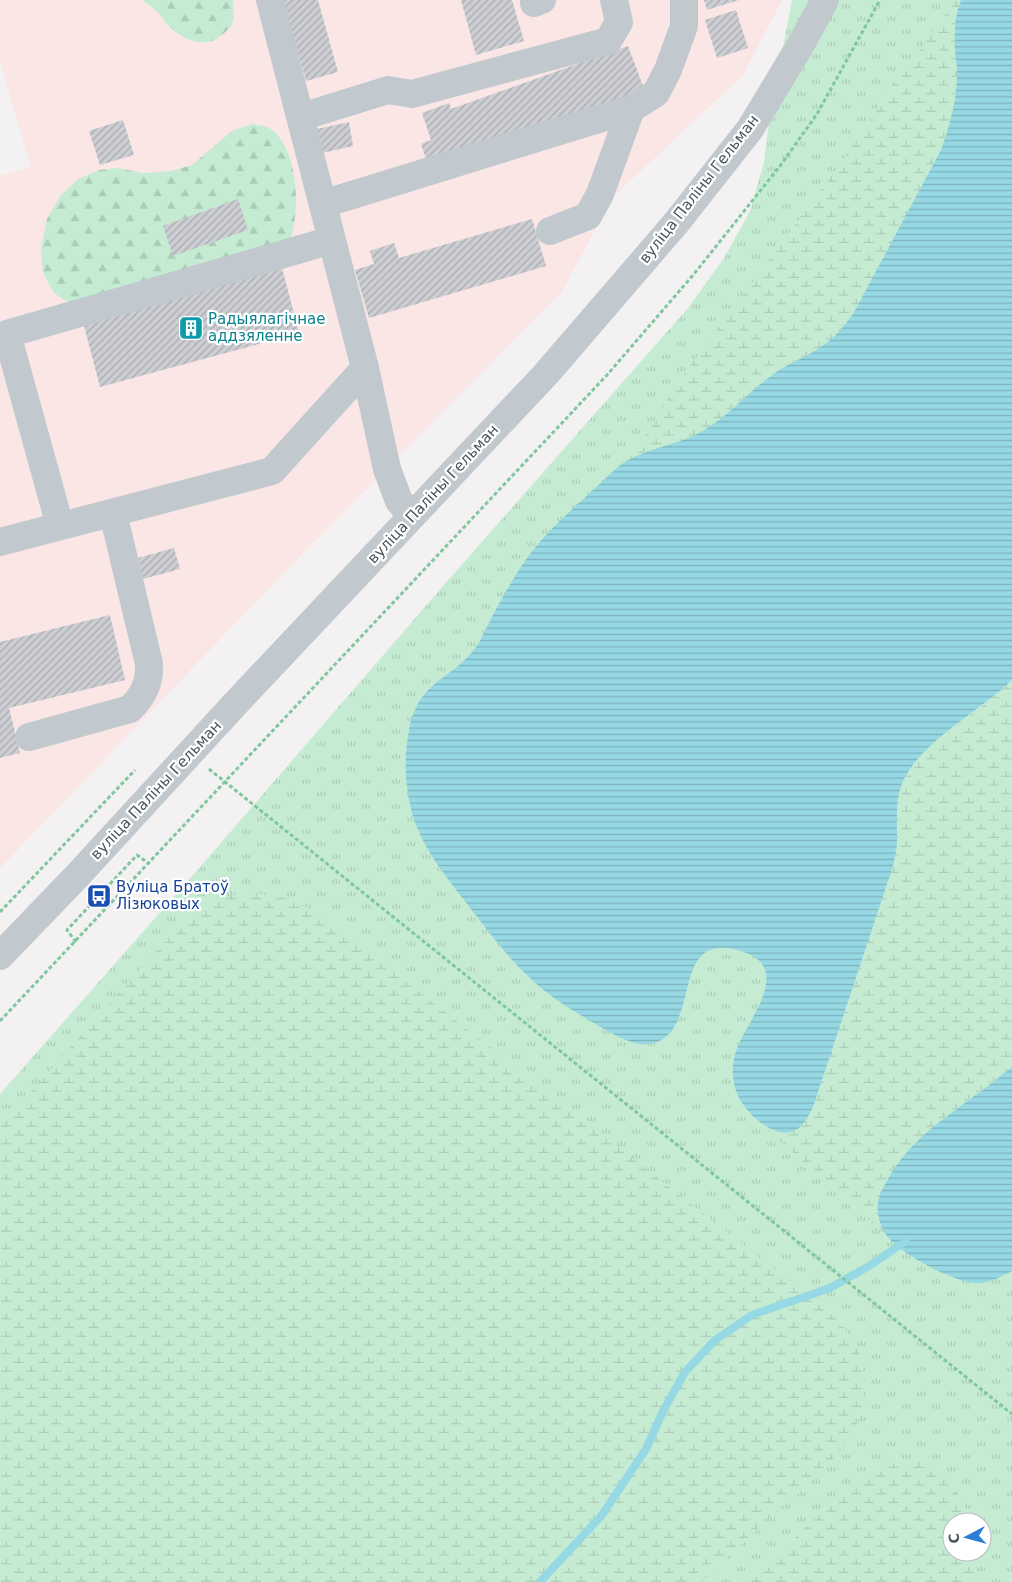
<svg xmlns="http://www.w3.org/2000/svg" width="1012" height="1582" font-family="'DejaVu Sans',sans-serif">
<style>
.medical{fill:#f9e6e5}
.grass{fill:url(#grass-tufts);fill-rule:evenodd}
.forest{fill:url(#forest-firs)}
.wetland{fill:url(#wetland-marsh)}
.water{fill:url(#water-rules)}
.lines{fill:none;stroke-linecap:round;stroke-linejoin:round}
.stream{stroke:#96d8e4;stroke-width:8}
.building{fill:url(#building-hatch)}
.path{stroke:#80c7a0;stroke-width:3;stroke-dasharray:4 2.5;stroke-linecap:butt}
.minor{stroke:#c1c9ce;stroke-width:28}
.labels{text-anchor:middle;stroke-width:4.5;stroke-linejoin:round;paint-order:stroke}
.street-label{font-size:15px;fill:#4b555d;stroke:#fff}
.culture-label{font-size:15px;fill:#0d838f;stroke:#fff;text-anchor:start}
.transit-label{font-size:15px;fill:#164399;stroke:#fff;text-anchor:start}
</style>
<defs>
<pattern id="grass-tufts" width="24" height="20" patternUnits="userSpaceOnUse" patternTransform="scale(1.25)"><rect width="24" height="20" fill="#c5ecd2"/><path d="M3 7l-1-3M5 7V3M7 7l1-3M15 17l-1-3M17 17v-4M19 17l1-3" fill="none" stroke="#abccb7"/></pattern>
<pattern id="forest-firs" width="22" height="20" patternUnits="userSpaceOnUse" patternTransform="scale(1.25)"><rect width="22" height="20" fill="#c5ecd2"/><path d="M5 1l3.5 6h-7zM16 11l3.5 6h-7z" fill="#abccb7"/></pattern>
<pattern id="wetland-marsh" width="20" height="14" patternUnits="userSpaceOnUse" patternTransform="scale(1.25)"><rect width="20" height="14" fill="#c5ecd2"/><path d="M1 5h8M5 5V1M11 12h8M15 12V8" fill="none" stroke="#abccb7"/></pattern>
<pattern id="water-rules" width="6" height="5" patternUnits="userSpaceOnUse" patternTransform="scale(1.25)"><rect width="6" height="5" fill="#96d8e4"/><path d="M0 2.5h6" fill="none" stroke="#7cb2bc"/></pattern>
<pattern id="building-hatch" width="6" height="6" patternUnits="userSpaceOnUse" patternTransform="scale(1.25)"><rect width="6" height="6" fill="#ccced3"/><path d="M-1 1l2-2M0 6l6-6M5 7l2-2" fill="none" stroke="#a8aaae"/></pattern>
</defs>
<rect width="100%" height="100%" fill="#f3f1f1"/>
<!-- medical -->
<path class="medical" d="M0 0H782L743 75 614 196 561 293 303 553 0 868V176L31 167 0 62Z"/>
<!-- grass -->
<path class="grass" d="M792 0H1012V1582H0V1094L194 874 450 578 688 308 724 258 750 211 764 162 769 121ZM952 1522H982V1552H952Z"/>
<!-- forest -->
<path class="forest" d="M142 0H233C234 20 236 25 219 37 204 49 182 39 170 27 165 23 162 16 157 12 153 7 147 4 142 0Z
M252 124C256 125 263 125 267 127 290 137 297 181 296 203 296 215 294 226 291 238L81 306 64 300 53 292 43 272 41 248 47 219 61 195 78 179 99 170 118 168 143 173 171 171 192 165 232 131Z"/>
<!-- wetland -->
<path class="wetland" d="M955 0H961C955 15 954 34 955 50 956 58 957 66 957 74 957 101 950 125 941 150L853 314 840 331 824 346 767 378 732 411 714 425 691 437 644 452 624 462 642 441 678 382 835 171 896 79 925 43Z
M1012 680V1067L941 1120 897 1163 885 1184 877 1204 880 1222 886 1235 754 1118C778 1134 792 1141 811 1113L897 816 899 792 907 772 922 753 990 700Z
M244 891 285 898 317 912 822 1306 842 1325 859 1351 865 1380 862 1413 846 1443 825 1469 750 1536 702 1582H0V1127L156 951 184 923 212 903Z
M918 1460 941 1475 961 1497 969 1522H952V1552H974L975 1582H751L823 1510 856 1483 888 1465Z"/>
<!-- water -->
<path class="water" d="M961 0H1012V680C979 713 910 746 899 793 896 808 897 824 897 839 897 848 895 857 893 866L816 1098C810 1116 800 1139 776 1131 762 1126 750 1115 742 1103 731 1086 730 1064 738 1046 752 1014 795 964 737 950 676 935 697 1008 667 1036 660 1042 649 1046 640 1044 626 1042 611 1033 599 1026 582 1016 564 1006 549 994 515 969 490 933 464 900 446 877 427 853 416 825 405 795 403 760 409 730 419 681 446 683 473 651 480 643 483 634 488 625 496 608 507 590 517 573 537 540 564 517 592 491 601 483 610 474 619 466 642 449 670 447 695 435 727 419 743 396 771 376 787 363 806 358 822 346 835 338 844 326 853 314L941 150C950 125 957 101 957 74 957 66 956 58 955 50 954 34 955 15 961 0Z
M1012 1067V1271C1002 1276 992 1282 980 1283 957 1285 901 1254 887 1236 881 1228 876 1213 878 1203 879 1195 884 1186 888 1179 908 1143 940 1121 973 1097 986 1088 999 1077 1012 1067Z"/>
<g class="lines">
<!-- stream -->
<path class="stream" d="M540 1582 602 1515 646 1449 663 1411 685 1372 715 1340 752 1315 830 1288 869 1266 906 1241"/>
</g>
<!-- building -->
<path class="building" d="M283 0H318L338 72 306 81Z
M461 0H512L524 41 476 55Z
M704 0H739L707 10Z
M736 10 748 48 717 58 705 20Z
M628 46 645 91 429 168 421 144 431 140 422 113 449 103 451 109Z
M123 120 134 155 100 165 89 131Z
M349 122 353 146 322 153 317 129Z
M238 199 248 230 173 256 163 226Z
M532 219 546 266 369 318 355 270 374 264 370 251 394 243 399 258Z
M282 268 299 333 100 387 83 322Z
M174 548 180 569 143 579 138 558Z
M110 615 125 680 9 708 20 753 0 758V642Z"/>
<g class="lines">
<!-- path -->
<path class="path" d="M209 769 1012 1414
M0 912 135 770
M76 942 67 930 137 855 148 863
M0 1021 607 375 694 274 780 166 817 114 880 0"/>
<!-- minor -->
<path class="minor" d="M534 3 542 0
M631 109 656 93 668 70 684 26V0
M301 117 388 90 412 94 608 41 619 22 614 0
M323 204 631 109 600 194 588 216 550 231
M365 368 387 469 399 501 412 516
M60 526 7 334 332 240
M0 542 272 471 365 368 270 0
M29 737 130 709C143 696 150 683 149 664L113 513
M0 956 78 875 236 703 546 374 676 223 750 129 800 46 825 0"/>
</g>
<!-- icons -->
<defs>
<symbol id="building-square" viewBox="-11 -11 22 22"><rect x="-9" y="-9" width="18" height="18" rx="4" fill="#0f9aa8" stroke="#fff"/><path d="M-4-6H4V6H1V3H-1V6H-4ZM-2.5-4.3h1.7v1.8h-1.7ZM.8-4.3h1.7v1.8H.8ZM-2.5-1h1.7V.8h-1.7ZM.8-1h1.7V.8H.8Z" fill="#fff"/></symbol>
<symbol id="bus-square" viewBox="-11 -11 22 22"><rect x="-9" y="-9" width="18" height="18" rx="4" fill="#1a4fb4" stroke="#fff"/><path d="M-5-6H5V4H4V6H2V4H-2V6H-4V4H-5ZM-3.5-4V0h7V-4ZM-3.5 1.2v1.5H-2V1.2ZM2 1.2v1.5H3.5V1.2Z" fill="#fff"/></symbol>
</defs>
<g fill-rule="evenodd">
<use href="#building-square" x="177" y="314" width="28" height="28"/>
<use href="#bus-square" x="85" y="882" width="28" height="28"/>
</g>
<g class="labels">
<!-- street labels -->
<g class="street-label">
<text transform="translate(699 189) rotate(-52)" y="5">вуліца Паліны Гельман</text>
<text transform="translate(433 494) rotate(-47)" y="5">вуліца Паліны Гельман</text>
<text transform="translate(156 790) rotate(-47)" y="5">вуліца Паліны Гельман</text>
</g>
<!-- culture labels -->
<g class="culture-label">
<text x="208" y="324">Радыялагічнае<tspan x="208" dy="17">аддзяленне</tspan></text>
</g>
<!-- transit labels -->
<g class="transit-label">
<text x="116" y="892">Вуліца Братоў<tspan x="116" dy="17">Лізюковых</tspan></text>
</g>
</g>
<!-- north arrow -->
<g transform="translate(967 1537) rotate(264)"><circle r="24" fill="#ffffff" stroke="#b7bbbe"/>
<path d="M0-4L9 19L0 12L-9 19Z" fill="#2b7ed3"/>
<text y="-8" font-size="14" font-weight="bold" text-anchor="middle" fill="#4b555d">С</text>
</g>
</svg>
